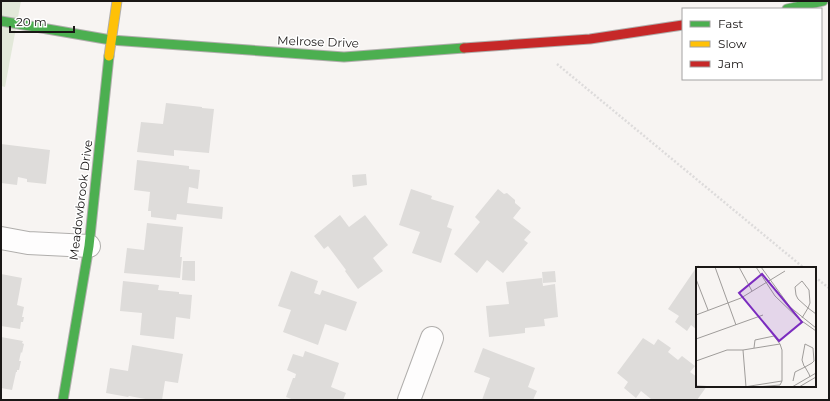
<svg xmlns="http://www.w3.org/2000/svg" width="830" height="401" font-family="Montserrat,sans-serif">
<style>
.green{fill:#e2e8d9}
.building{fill:#dedcda}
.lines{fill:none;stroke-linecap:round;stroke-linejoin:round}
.street-casing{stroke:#b0aeac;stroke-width:24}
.fast-casing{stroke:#b0aeac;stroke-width:11}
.slow-casing{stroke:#b0aeac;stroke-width:11}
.jam-casing{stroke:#b0aeac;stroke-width:11}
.path{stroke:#dddbdb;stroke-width:2.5;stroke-dasharray:2 2;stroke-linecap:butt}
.street{stroke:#fefdfd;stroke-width:22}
.fast{stroke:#4caf50;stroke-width:9}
.slow{stroke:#ffc107;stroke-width:9}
.jam{stroke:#c62828;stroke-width:9}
.labels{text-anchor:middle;stroke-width:3;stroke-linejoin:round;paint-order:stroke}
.street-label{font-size:12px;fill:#1a1716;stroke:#fff}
.inset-road{fill:none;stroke:#9f9c9a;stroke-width:1}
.view{fill:#7b2cbf;fill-opacity:0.15;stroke:#7b2cbf;stroke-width:2}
.inset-edge{fill:none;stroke:#1a1716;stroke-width:2}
</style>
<rect width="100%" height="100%" fill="#f7f4f2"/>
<!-- green -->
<path class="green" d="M1 1H21L5 87 1 86Z"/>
<!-- building -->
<path class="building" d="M166 103 202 107V108L214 109 209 153 174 150V156L137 152 141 122 163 124Z
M1 144 50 150 46 184 27 182V179L18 177 17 185 1 183Z
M137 160 189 166V169L200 170 198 189 189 187 187 203 223 207 222 219 177 214 176 220 151 217V211H148L150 192 134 190Z
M366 174 367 185 353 187 352 175Z
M411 189 432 196 431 199 454 206 447 227 452 229 441 263 412 253 420 232 399 225Z
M498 189 504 194 507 193 515 200V203L521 208 513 218 531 232 524 240 528 243 503 273 487 260 477 273 454 254 480 222 475 217Z
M340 215 349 227 365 215 388 245 373 258 383 271 358 289 345 271 346 270 328 246 324 249 314 236Z
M147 223 183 227 180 257H182L180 278 124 273 127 248 144 250Z
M183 261H195V281L182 280Z
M698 265 702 268H697V330L691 325 687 331 675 322 679 316 668 309Z
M291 271 318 281 314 293 320 295 322 290 357 302 346 331 325 324 318 345 283 332 291 310 278 306Z
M555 271 556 282 543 283 542 272Z
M1 274 22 278 17 305 24 307 22 317H24L23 322H21L20 329 1 326Z
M542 278 543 286 555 284 558 317 544 319 545 326 525 328V333L489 337 486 306 509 304 506 282Z
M123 281 159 285 158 290 179 292V294L192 295 190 319 176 317 174 339 140 335 142 313 120 311Z
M1 337 23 341 22 343 24 344 22 353 21 352 19 361H21L19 370H17V372H16L12 390 1 388Z
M643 338 654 345 658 339 671 348 668 352 678 360 682 356 695 366 690 372 697 377V386H707L697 400H651V399L641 391 636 398 624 388 628 382 617 373Z
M132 345 183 354 178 383 165 381 162 400H151L129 396 128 397 106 393 110 368 128 371Z
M483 348 535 368 528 387 537 391 533 400H482L490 378 474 372Z
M305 351 339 363 331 387 346 393 343 400H294L286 397 293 378H295L296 374 287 370 293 354 303 357Z"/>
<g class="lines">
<defs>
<path id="street" d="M1 238 28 243 89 246
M409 400 432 338"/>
<path id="fast" d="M787 9 823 1
M1 21 111 40 344 57 464 48
M63 400 89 246 109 56"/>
<path id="slow" d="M109 56 117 1"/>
<path id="jam" d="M464 48 590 39 683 25"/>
</defs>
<!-- street casing -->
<use href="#street" class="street-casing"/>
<!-- fast casing -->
<use href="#fast" class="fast-casing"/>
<!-- slow casing -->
<use href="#slow" class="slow-casing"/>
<!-- jam casing -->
<use href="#jam" class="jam-casing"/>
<!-- path -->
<path class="path" d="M557 64 804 268
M815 277 829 288"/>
<!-- street -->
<use href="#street" class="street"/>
<!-- fast -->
<use href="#fast" class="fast"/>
<!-- slow -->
<use href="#slow" class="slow"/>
<!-- jam -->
<use href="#jam" class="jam"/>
</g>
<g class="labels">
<!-- street labels -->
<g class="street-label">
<text transform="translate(318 42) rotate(2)" y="4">Melrose Drive</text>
<text transform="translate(81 200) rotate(-83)" y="4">Meadowbrook Drive</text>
</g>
</g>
<!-- overview -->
<g transform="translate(696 267)">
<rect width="120" height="120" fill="#f7f4f2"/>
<path class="inset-road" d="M19 0 40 58M43 0 56 24M60 0 79 29 103 52 120 64M65 0 94 40 120 61M0 12 12 43M0 48 45 31 89 4M106 51 112 41 114 36 113 23 106 14 99 20 100 28 102 32 112 41 120 47M0 72 67 48M58 81 59 73 78 69 84 77M47 83 84 77 86 83V114L48 120M0 94 31 83H47L50 120M97 114 99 105 109 100 116 96 118 94 117 81 109 77 106 93 108 99 109 100 113 107 114 110M0 119 22 120M61 120 84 118 86 114M96 120 120 106M103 120 120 110"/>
<path class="view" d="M66 7 106 55 83 74 43 26Z"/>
<rect width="120" height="120" class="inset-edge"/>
</g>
<!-- border -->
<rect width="830" height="401" fill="none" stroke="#1a1716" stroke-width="4"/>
<!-- legend -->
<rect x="682" y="8" width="140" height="72" fill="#ffffff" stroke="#a3a2a2"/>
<rect x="690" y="21" width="20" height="6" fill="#4caf50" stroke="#a3a2a2"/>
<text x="718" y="28" font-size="12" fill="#1a1716">Fast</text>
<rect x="690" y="41" width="20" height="6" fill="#ffc107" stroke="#a3a2a2"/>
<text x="718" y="48" font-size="12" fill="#1a1716">Slow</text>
<rect x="690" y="61" width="20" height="6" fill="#c62828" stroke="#a3a2a2"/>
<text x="718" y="68" font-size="12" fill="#1a1716">Jam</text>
<!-- scale -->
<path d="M10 26v6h64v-6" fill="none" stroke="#1a1716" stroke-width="2"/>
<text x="16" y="26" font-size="12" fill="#1a1716" stroke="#ffffff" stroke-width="3" paint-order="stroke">20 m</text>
</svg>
